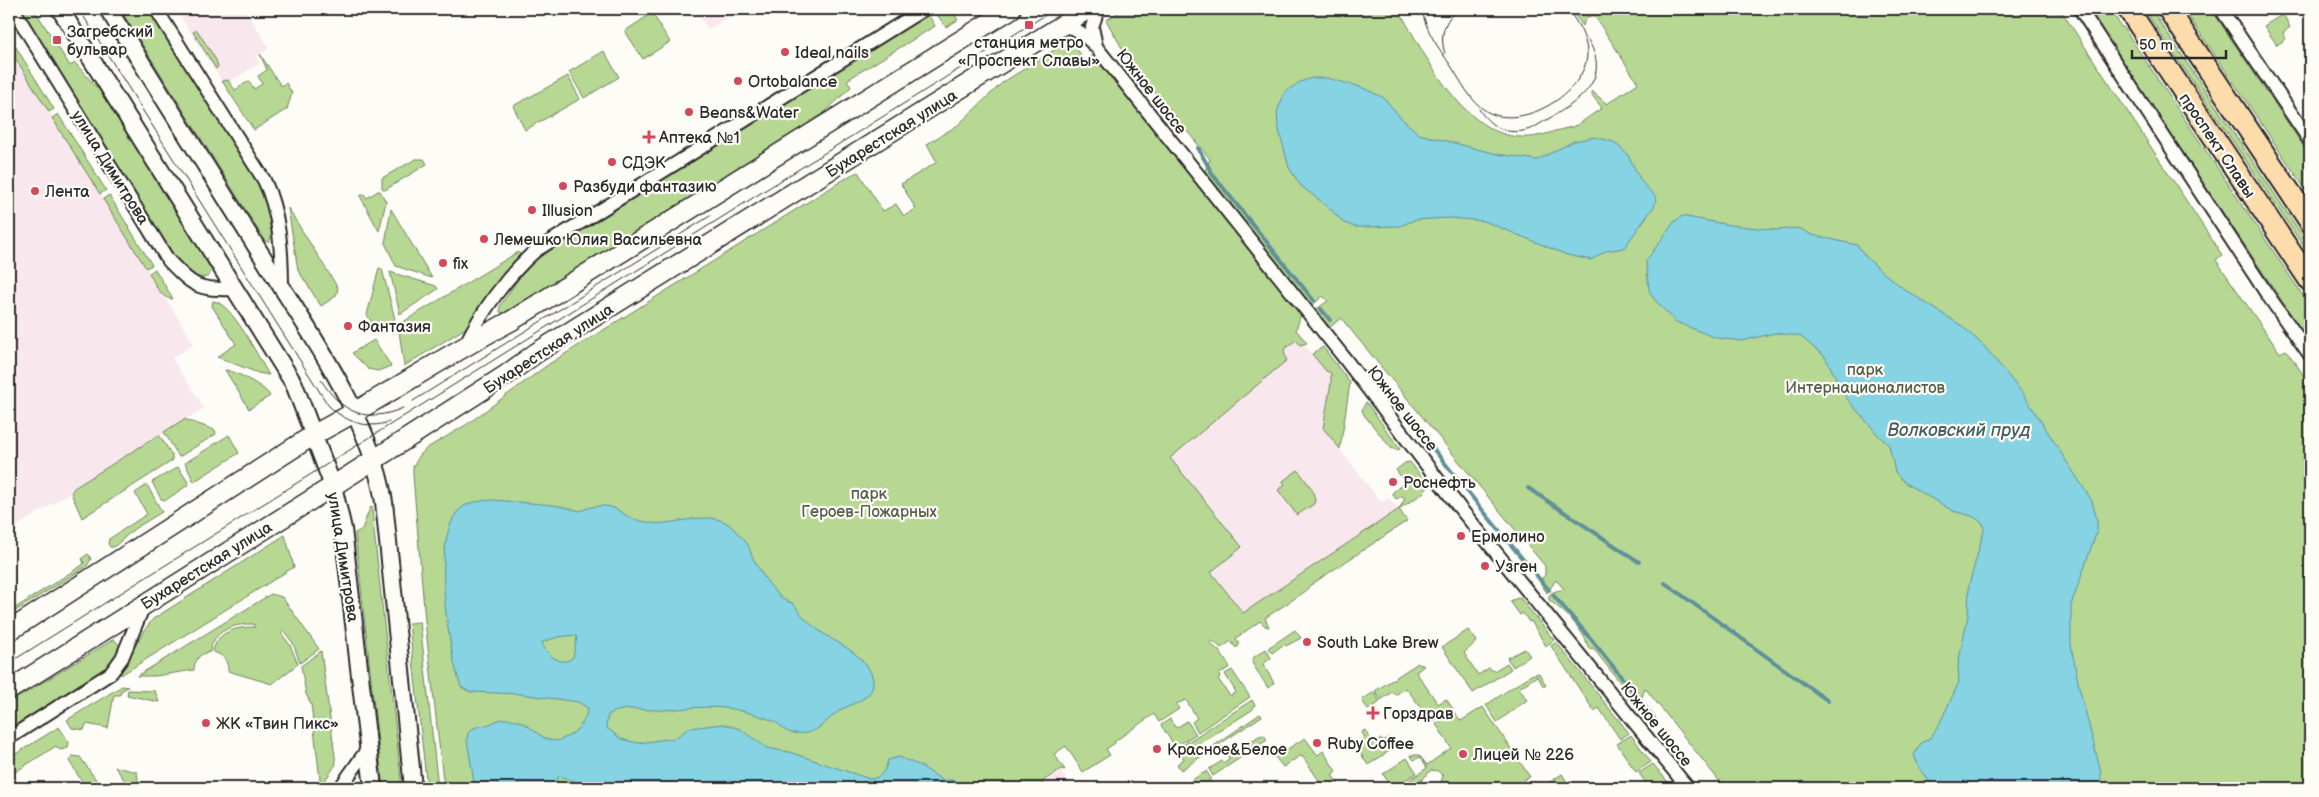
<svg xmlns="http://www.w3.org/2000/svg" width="2319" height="797" font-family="'Balsamiq Sans',sans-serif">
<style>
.built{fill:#f8e7ec}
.green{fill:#b6d893;stroke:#70825f}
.water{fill:#85d3e3;stroke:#619099;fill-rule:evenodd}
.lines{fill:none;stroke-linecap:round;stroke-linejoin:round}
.stream{stroke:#619099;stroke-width:4}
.minor-casing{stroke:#2b2b2b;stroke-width:16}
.tertiary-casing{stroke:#2b2b2b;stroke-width:20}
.secondary-casing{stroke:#2b2b2b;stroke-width:22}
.primary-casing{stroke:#2b2b2b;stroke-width:24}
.minor{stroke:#fdfcf7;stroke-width:12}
.tertiary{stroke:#fdfcf7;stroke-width:16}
.secondary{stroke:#fdfcf7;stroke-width:19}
.primary{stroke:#fddcac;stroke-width:20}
.tram{stroke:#2b2b2b;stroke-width:1}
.poi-dot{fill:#d1495b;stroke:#fdfcf7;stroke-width:2}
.labels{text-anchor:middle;stroke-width:4.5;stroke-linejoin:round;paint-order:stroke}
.poi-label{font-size:16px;fill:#2b2b2b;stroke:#fdfcf7;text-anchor:start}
.street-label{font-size:16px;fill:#2b2b2b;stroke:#fdfcf7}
.park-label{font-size:16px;fill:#555f4a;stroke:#fdfcf7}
.water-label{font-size:18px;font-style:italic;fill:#465d62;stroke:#fdfcf7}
</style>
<rect width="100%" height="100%" fill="#fdfcf7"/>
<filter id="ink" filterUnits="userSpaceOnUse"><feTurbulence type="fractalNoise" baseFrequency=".02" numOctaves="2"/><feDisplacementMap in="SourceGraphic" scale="10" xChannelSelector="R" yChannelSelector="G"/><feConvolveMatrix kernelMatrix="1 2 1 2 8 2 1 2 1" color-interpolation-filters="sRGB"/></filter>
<g filter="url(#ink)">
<!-- built -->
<path class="built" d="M176 9H245L269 48 256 56 260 63 224 85Z
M695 9H737L709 30Z
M9 47 194 344 172 358 204 408 9 531Z
M1294 333 1326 371 1331 373V383L1323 428 1381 502 1389 498 1398 509 1243 613 1197 553 1150 447Z
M1061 772 1072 788H1048L1044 783Z"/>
<!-- green -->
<path class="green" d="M20 9H34L70 66 75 63 101 92 212 270 209 276C195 283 184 264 174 255Z
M120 9H148L260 187C265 197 276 233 269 242L265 241Z
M946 9H951L958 20 946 27 938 16Z
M1124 9H1398C1424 52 1462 135 1521 137 1532 138 1544 135 1555 131 1562 129 1570 128 1577 125 1585 120 1594 113 1602 108L1592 95V91L1607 104 1638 83 1594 15 1585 18 1583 26 1570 9H2060L2222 255 2216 260 2280 353 2286 350 2310 384V788H1725L1645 688 1640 703H1637L1633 698 1629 700 1627 697 1629 694 1593 648 1589 649C1583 628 1566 613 1549 600 1547 591 1558 591 1564 589L1556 580 1547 593 1539 581 1545 575V566L1341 318 1329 328 1315 310 1328 301 1323 296 1311 306 1204 173 1210 159 1130 62 1106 20Z
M2087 9H2111L2121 27H2123L2310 306V343Z
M2144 9H2151L2310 247V256Z
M2184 9H2211L2310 156V196Z
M652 13 670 42 643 59 625 31Z
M928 14 935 26 847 80 851 87 823 114 505 313 500 312V306L520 276 538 258Z
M2283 14 2290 27 2283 33 2286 39 2277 45 2264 26Z
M197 30 216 60 218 66 216 69 193 32Z
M11 39 54 109 49 112 9 48V40Z
M1071 39 1076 41 1080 47 1077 49 1081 55 1074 60 1079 68 1087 64 1093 54 1301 314 1296 330 1307 343 1300 345 1296 340 1284 349 1285 357 1287 360 1170 458 1242 547 1211 572 1243 613 1399 509 1405 498 1402 496 1396 499 1392 493 1405 482 1396 470 1405 463 1410 462 1429 486 1422 494 1399 509 1407 521 1309 586 1306 591 1265 618 1269 627 1265 626 1260 621 1236 638 1239 644 1238 647H1235L1231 641 1221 648 1213 641 1210 643 1219 651 1230 667 1219 674 1220 677 1218 679 1230 696 1236 692 1225 674 1232 670 1250 697 1198 732 1192 722 1197 718 1186 700 1176 704 1179 709 1159 722 1154 714 1115 741V743L1106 749 1110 755 1083 772 1066 746 1054 754 1065 770 1061 769 1042 782 1046 788H444L425 621 413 475V467L420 455 427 448 466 425 549 364 851 175 858 172 883 211 896 204 904 216 916 209 901 184 937 162 927 144 958 125 1002 83Z
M604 51 619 77 584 98 569 72Z
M260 54 281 86 286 83 292 93 287 109 254 130 222 81 228 80 235 90 249 81 254 89 262 84 258 76 267 70Z
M568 76 580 99 525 130 513 106Z
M58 114 106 190 100 194 52 118Z
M416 159H424L427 164 385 190 382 188V178Z
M378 191H380L386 202 379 231 360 196 364 194 367 198Z
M109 195 152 265 146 268 103 199Z
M288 208 338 288 336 296 321 306 298 270Z
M391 209 432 278 396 266 385 243Z
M518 252 520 254 469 326 404 366 399 331 403 322Z
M379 268 382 269 395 319 379 328 375 327 367 315Z
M155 269 173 299C160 299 155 283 149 273Z
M390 272 436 286 438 289 400 314Z
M213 301C232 302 259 359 269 375L258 373 217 357 236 344 212 306Z
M374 340 391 366 378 371 368 369 352 353Z
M1323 347 1350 383 1340 449 1323 428 1331 383V373L1326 371 1312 354Z
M225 370C234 370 267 388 270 396L249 409Z
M1366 402 1400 449 1396 450 1391 448 1364 415 1362 410Z
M184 419 215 430 216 434 179 457 164 432Z
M159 435 172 455V461L82 518 71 493 74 488Z
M229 435 239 453 195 481 193 480 185 463Z
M178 467 188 482V485L166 500 161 499 152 482Z
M1298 470 1312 489 1315 500 1314 504 1297 515 1278 490 1285 485 1283 481Z
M147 485 162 512 134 529 114 547H110L108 544 109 539 147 514 135 493Z
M372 507 374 531 402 788H383L355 533 362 529 370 508Z
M285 535 294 567 121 675V672L143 632 153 619Z
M88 554 91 559 87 566 9 615V612L84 564 82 558Z
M271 594 282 597 319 649 300 663 293 643 283 630 281 633 290 645 298 664 272 684 228 671C228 661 224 655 213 652 216 631 237 627 255 627L253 624C234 624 213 630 210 652 200 653 194 660 194 670L155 676H137Z
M1518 598 1521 599 1554 640 1546 646 1531 621 1529 622 1523 613 1520 615 1510 601Z
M420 622 438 788H427L409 623Z
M1295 630 1301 638 1286 646 1284 644 1272 653 1268 648Z
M1468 630 1477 641 1464 653 1478 675 1489 668 1494 671 1507 663 1511 669 1473 693 1442 647Z
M114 639 120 646 110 665 9 729V703Z
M1556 642 1629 733 1620 739 1599 708 1594 711 1551 646Z
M1266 649 1271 658 1263 664 1274 683 1268 688 1252 663 1254 657Z
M1525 649 1530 656 1513 667 1507 658Z
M321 651 336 764 326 779 324 788H321L311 704 306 694 301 666Z
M1418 663 1424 666 1416 672 1438 704 1446 699 1453 709 1432 722 1406 688 1395 695 1392 692 1381 700 1375 691Z
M1539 673 1546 685 1544 687 1537 676 1519 688 1527 700 1497 722 1486 705 1531 675Z
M122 686 128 687 121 691 120 695H114L108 728 86 724 84 730 72 728 67 720Z
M128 690 155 691 159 702 127 695Z
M1374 692 1380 702 1368 710 1362 700Z
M1252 700 1255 705 1252 710 1194 747 1199 756 1260 714 1262 716 1181 770 1177 764 1184 759 1177 749Z
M1483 707 1530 777 1525 779 1514 788H1443L1440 785 1443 776 1438 771 1431 770 1421 781 1420 788H1398L1427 768 1420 757 1414 760 1410 755H1419L1427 765 1451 748 1436 724 1454 712 1461 721Z
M1170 719 1176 728 1187 721 1196 734 1175 747 1161 725Z
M59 727 69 742 68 748 60 750 56 746 12 774 19 788H9V758Z
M1365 730 1372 742 1382 739 1383 741 1389 737 1397 746 1368 765 1355 745 1365 738 1362 732Z
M1264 735 1267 740 1213 776 1209 769 1222 761 1223 763 1229 759 1228 756 1259 736Z
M1631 735 1651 762 1636 772 1617 744Z
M1305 738 1316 753 1318 755 1323 751 1336 771 1332 775 1339 785 1334 788H1317L1315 786 1320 782 1303 757 1300 756 1283 767 1275 757Z
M72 756 80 757 102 788H86L69 761Z
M1407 758 1417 773 1392 788 1383 774Z
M1653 764 1673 788H1665L1662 784 1656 788H1649L1639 773Z
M115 767 137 772 139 788H130Z
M1206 771 1211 778 1209 779 1212 784 1211 788H1180L1203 773 1204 774Z
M1562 774 1568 784 1562 788H1541Z"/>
<!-- water -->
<path class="water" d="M1312 78H1327L1361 87 1384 98 1401 118 1419 134 1497 154 1537 160 1574 141 1595 137 1614 142 1628 155 1641 181 1656 197 1655 205 1624 248 1606 251 1591 260 1567 255 1484 221 1450 218 1415 220 1400 226 1365 227H1355L1344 223 1327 206 1301 186 1289 168 1278 126 1277 112 1285 92 1300 82Z
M1682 216 1730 225 1777 230 1799 228 1812 235 1857 245 1866 257 1886 275 1904 289 1962 326 1985 347 2024 395 2092 501 2097 520V531L2071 605V645L2079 687 2101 772V788H1934L1918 765 1914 755 1921 743 1930 738 1938 727 1959 682 1958 665 1968 615 1969 585 1984 530 1983 523 1972 516 1953 511 1905 483 1895 472 1889 445 1879 436 1847 399 1825 357 1800 336 1775 333 1742 341 1716 338 1676 322 1654 299 1649 290 1646 261 1674 222Z
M493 500 554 505 581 511C590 506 604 504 614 508 621 511 626 517 634 519 640 521 646 522 652 523 676 526 713 507 733 528 737 533 745 540 748 545 750 548 750 552 752 556 758 568 777 602 793 603 799 612 807 622 816 628 833 642 862 652 871 673 881 698 853 702 839 711 822 723 818 736 793 733 782 732 781 723 771 720 764 717 754 714 746 712 718 704 691 708 663 710 644 711 625 705 608 715L606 727 621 739 638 743 675 738 689 728 723 724 740 729 767 748 789 752 870 779C882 778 885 771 888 760L899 757 921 766 942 780H953L967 788H574L575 781 559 776 557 778 558 788H475L467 740C467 728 476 727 486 725 492 724 497 719 504 719 529 717 536 740 556 741 574 736 584 726 588 708L578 702 520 694 470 692 461 687C448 651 431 541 458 511 467 501 481 501 493 500ZM575 635 577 637 573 657C563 668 545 655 542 642L558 637Z"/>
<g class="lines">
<!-- stream -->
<path class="stream" d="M1198 148 1213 175 1314 301
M1321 309 1330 320
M1431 446C1470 494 1508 543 1549 590
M1528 488 1639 562
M1665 583 1828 701
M1553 595 1591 639 1654 718"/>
<defs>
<path id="minor" d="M13 9 168 260C194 287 197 290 235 289
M156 9 264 180C280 213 282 253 282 289
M2080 9 2267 294 2310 355
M2221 9 2310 141
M1057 28C1074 23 1086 36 1097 48L1342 355 1459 507 1688 788
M1096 46 1092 27 1098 9
M465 345C482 311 507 276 535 251L924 9
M9 738 111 673 122 658 144 605
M340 788 369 747"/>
<path id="tertiary" d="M60 9 294 384 333 486 343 529 373 788
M108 9C160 92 212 176 264 259 309 332 370 416 384 502L413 788"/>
<path id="secondary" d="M9 631 315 434C382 399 444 356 511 321L1011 9
M9 690 333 486 506 375 536 353 1088 9"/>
<path id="primary" d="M2128 9 2310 281
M2168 9 2310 222"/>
</defs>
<!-- minor casing -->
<use href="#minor" class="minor-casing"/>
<!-- tertiary casing -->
<use href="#tertiary" class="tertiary-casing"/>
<!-- secondary casing -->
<use href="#secondary" class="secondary-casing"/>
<!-- primary casing -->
<use href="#primary" class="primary-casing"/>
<!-- minor -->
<use href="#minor" class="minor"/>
<!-- tertiary -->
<use href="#tertiary" class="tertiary"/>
<!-- secondary -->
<use href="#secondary" class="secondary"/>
<!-- primary -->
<use href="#primary" class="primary"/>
<!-- tram -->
<path class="tram" d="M79 9 328 405C344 421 366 430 389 422
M1422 9C1425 31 1439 48 1451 66 1461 81 1470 101 1486 111 1521 132 1586 93 1587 54 1587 36 1577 23 1568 9
M1445 53C1439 37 1444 20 1458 9
M1479 109C1491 129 1511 137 1533 128 1565 108 1617 87 1588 40
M321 380C342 413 366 424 403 408
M413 401 710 216
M9 663 1055 9"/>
</g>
</g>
<!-- markers -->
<g class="poi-dot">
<rect x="1024" y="20" width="10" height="10" rx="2.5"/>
<rect x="52" y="35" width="10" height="10" rx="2.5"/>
<circle cx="785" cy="52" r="5"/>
<circle cx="738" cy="81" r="5"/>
<circle cx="689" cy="112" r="5"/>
<path d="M646.5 129.5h5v5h5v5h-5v5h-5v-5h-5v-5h5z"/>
<circle cx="612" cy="162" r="5"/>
<circle cx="563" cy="186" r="5"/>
<circle cx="35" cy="191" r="5"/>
<circle cx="532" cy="210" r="5"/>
<circle cx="484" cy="239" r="5"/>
<circle cx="443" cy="263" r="5"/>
<circle cx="348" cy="326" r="5"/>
<circle cx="1393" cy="482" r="5"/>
<circle cx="1461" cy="536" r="5"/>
<circle cx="1485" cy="566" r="5"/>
<circle cx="1307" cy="642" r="5"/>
<path d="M1370.5 705.5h5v5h5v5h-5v5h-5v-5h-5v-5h5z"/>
<circle cx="206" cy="723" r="5"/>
<circle cx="1317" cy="743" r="5"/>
<circle cx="1157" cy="749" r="5"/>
<circle cx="1463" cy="754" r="5"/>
</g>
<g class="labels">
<!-- poi labels -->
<g class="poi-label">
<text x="67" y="37">Загребский<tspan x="67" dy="18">бульвар</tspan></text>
<text x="1029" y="48" text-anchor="middle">станция метро<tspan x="1029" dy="18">«Проспект Славы»</tspan></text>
<text x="795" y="58">Ideal nails</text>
<text x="748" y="87">Ortobalance</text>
<text x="699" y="118">Beans&amp;Water</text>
<text x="659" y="143">Аптека №1</text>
<text x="622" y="168">СДЭК</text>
<text x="573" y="192">Разбуди фантазию</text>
<text x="45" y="197">Лента</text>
<text x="542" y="216">Illusion</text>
<text x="494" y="245">Лемешко Юлия Васильевна</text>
<text x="453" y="269">fix</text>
<text x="358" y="332">Фантазия</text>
<text x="1403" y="488">Роснефть</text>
<text x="1471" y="542">Ермолино</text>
<text x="1495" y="572">Узген</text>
<text x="1317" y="648">South Lake Brew</text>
<text x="1383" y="719">Горздрав</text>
<text x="216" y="729">ЖК «Твин Пикс»</text>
<text x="1327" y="749">Ruby Coffee</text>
<text x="1167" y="755">Красное&amp;Белое</text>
<text x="1473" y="760">Лицей № 226</text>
</g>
<!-- street labels -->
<g class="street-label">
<text transform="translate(1152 91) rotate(52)" y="6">Южное шоссе</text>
<text transform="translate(891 133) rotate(-32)" y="6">Бухарестская улица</text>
<text transform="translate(2218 145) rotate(56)" y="6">проспект Славы</text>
<text transform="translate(111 167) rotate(58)" y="6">улица Димитрова</text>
<text transform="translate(548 348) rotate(-33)" y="6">Бухарестская улица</text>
<text transform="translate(1403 408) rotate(52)" y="6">Южное шоссе</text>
<text transform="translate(344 557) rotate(81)" y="6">улица Димитрова</text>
<text transform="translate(206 565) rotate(-32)" y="6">Бухарестская улица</text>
<text transform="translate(1657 724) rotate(51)" y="6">Южное шоссе</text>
</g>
<!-- park labels -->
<g class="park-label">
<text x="1865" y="375">парк<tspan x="1865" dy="18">Интернационалистов</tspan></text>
<text x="869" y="499">парк<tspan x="869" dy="18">Героев-Пожарных</tspan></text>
</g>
<!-- water labels -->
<g class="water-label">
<text x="1959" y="436">Волковский пруд</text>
</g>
</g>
<!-- margin -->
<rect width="2319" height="797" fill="none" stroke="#fdfcf7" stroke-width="30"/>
<rect x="15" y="15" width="2289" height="767" fill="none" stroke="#2b2b2b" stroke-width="2" filter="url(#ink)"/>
<!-- scale -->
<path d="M2132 50v8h94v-8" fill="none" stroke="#2b2b2b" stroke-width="2.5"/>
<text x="2139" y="50" font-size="15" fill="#2b2b2b" stroke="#fdfcf7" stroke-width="4" paint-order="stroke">50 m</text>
</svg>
